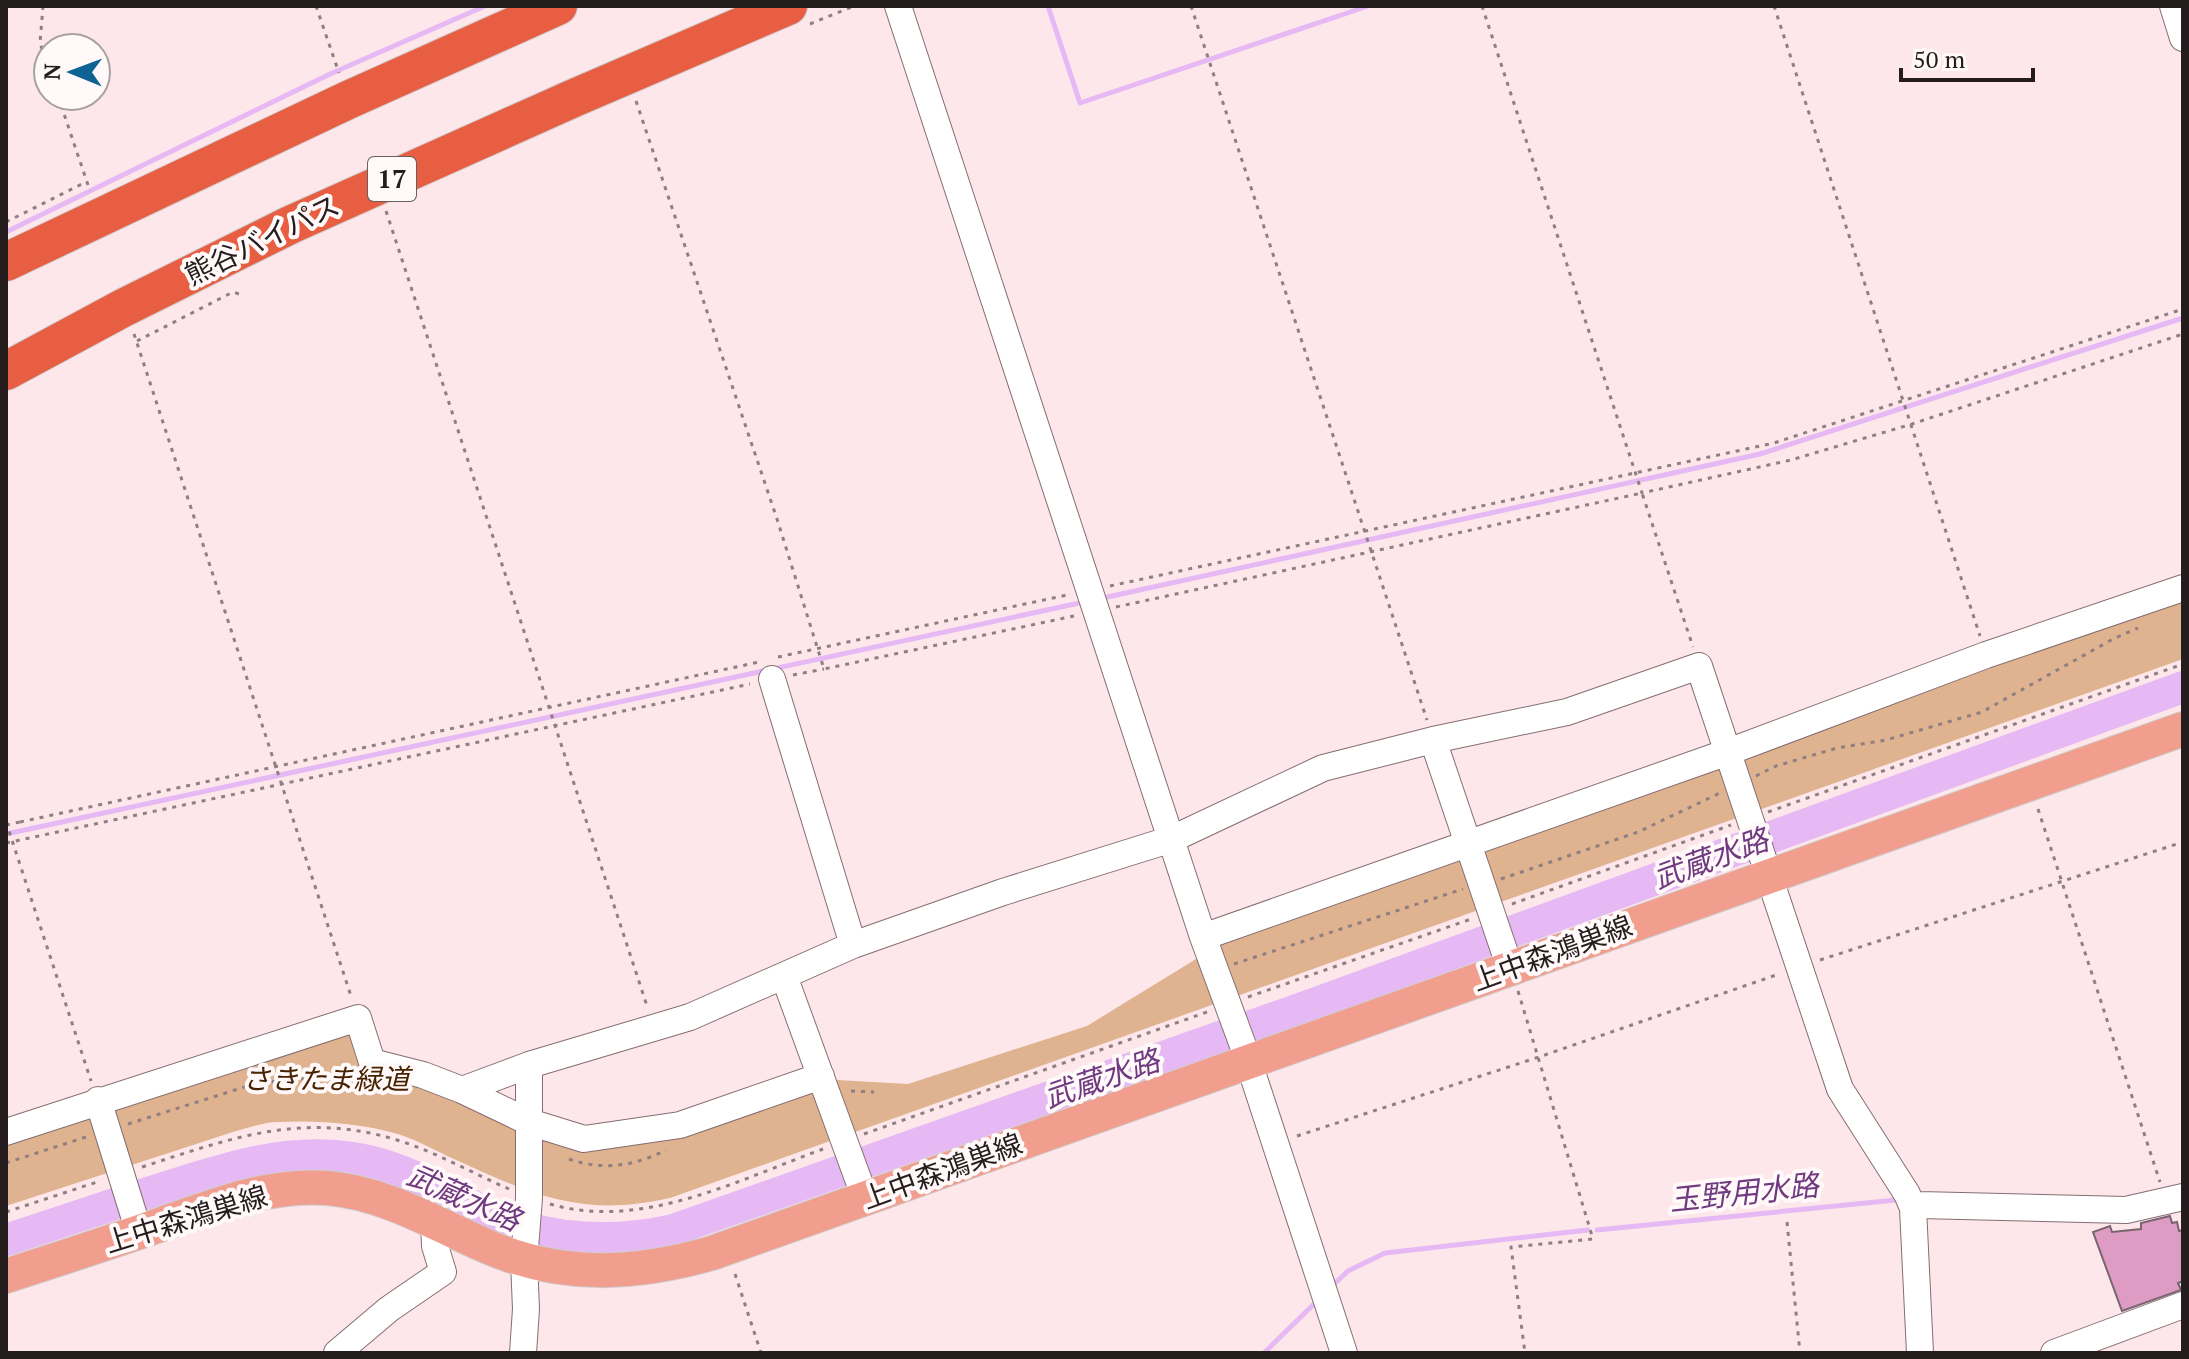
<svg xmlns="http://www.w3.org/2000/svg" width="2189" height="1359" font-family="'PT Serif','Noto Sans JP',serif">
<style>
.green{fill:#dfb290}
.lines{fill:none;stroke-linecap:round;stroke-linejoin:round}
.stream{stroke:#e6b9f4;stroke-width:5}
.river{stroke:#e6b9f4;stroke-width:32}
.building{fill:#de9bc3;stroke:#796570;stroke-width:2}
.minor-casing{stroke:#856e71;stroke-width:28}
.major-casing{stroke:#cfcdcd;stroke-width:36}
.highway-casing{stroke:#cfcdcd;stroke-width:40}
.path{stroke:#8f7f81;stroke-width:3;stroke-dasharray:4 6;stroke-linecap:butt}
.minor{stroke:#fff;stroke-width:26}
.major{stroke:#f19e8e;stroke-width:34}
.highway{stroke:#e75e42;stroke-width:38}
.path-bridge{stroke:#8f7f81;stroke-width:3;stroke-dasharray:4 6;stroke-linecap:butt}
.labels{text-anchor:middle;stroke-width:8;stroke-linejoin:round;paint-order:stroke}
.shield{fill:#fff9fa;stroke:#665e5f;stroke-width:2}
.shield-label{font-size:26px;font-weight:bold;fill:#251c1d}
.street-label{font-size:28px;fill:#251c1d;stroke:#fff9fa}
.park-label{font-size:28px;font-style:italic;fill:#482200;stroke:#fff9fa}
.water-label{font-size:30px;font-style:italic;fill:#703a80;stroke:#fff9fa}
</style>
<rect width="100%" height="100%" fill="#fde7ea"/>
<!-- green -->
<path class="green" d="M2183 596V659L670 1198C581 1218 533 1195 454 1159 436 1151 417 1140 398 1134 360 1123 317 1120 278 1122 264 1122 249 1128 236 1131L6 1206V1138L344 1025 371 1068 586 1144 837 1080 908 1084 1087 1026 1196 959 1216 951 1214 941Z"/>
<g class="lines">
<!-- stream -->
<path class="stream" d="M1048 6 1080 103 1368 6
M6 232 330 74 485 6
M1103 598 1760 454 2183 318
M6 834 1084 602
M1597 1230 1896 1200
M1332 1286 1348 1271 1385 1253 1588 1230
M1264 1353 1315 1303"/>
<!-- river -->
<path class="river" d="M6 1240C54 1224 103 1208 151 1192 217 1171 283 1147 353 1158 408 1166 449 1197 499 1218 554 1241 615 1243 673 1230L1305 1007 2183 687"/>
</g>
<!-- building -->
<path class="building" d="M2170 1216 2172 1223 2177 1222 2179 1231 2183 1230V1281L2178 1283 2181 1290 2122 1311 2093 1232 2110 1226 2112 1232 2141 1229V1223Z"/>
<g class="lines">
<defs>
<path id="minor" d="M898 6 1203 937 1245 1051 1344 1353
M2173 6 2183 38
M772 679 853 945
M1433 740 1510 968
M1203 937 1728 752 1986 655 2183 588
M784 976 865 1198
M462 1090 529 1065 690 1017 853 945 1003 892 1172 839 1323 768 1433 740 1567 712 1699 666 1840 1089 1907 1194 1913 1208 1920 1353
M98 1100 139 1232
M6 1132 358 1018 372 1062 423 1075 462 1090 529 1122 584 1139 680 1125 821 1076
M1913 1208 1919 1205 2126 1210 2183 1197
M337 1353 389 1309 443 1272 435 1246 434 1221
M523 1353 526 1309 524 1261 529 1198V1065
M2054 1353 2183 1305"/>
<path id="major" d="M6 1276C52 1261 99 1246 145 1230 203 1210 264 1183 327 1188 386 1193 433 1223 486 1246 561 1279 635 1275 712 1253L2183 729"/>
<path id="highway" d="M6 262 348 100 558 6
M6 371 123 308 290 225 574 98 788 6"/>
</defs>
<!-- minor casing -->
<use href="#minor" class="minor-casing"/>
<!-- major casing -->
<use href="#major" class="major-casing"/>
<!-- highway casing -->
<use href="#highway" class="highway-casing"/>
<!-- path -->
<path class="path" d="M43 6 40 43 48 67
M316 6 339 73
M1191 6 1427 720
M1482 6 1642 493 1791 460 1912 424 2183 334
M1774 6 1980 636
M810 24 854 6
M58 96 90 191
M636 101 777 519 824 669 1074 616
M386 211 647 1006
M6 222 86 182
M134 334 352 999
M137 341 233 292 242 295
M1110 586 1774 443 2183 309
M1116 607 1642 493 1693 647
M778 657 1067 595
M793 675 824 669
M1756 776 1776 766 1837 748 1886 740 1982 712 2113 639 2138 628
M2038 809 2160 1182
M1768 812 2183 664
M6 822 91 1081
M20 822 759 662
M6 843 750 684
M1501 879 1638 832 1720 793
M1512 904 1731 825
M1820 960 2183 842
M1234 964 1463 889
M1518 991 1593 1239 1511 1247 1525 1353
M1248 997 1471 919
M851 1091 874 1092
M128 1124 257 1083 312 1078 361 1080
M864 1134 1207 1012
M1297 1136 1539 1057 1779 974
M569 1159C602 1171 635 1166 666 1150
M6 1163 86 1137
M142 1167C231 1138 303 1111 397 1140 436 1152 472 1173 509 1189
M550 1204C641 1231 738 1180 823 1149
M6 1212 100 1181
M1787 1222 1800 1353
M735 1274 761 1353"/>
<!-- minor -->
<use href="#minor" class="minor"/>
<!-- major -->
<use href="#major" class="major"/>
<!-- highway -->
<use href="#highway" class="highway"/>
<!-- path-bridge -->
<path class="path-bridge" d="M6 825 20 822"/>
</g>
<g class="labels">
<!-- shield labels -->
<rect class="shield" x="368" y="157" width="48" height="44" rx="6"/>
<g class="shield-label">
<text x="392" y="188">17</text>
</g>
<!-- street labels -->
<g class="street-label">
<text transform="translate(262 240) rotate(-26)" y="10">熊谷バイパス</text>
<text transform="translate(1552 953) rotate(-20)" y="10">上中森鴻巣線</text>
<text transform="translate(942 1171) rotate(-20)" y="10">上中森鴻巣線</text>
<text transform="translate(186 1219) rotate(-17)" y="10">上中森鴻巣線</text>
</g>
<!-- park labels -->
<g class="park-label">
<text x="326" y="1089">さきたま緑道</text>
</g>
<!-- water labels -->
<g class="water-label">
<text transform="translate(1711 859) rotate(-20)" y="10">武蔵水路</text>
<text transform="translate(1102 1079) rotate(-19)" y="10">武蔵水路</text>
<text transform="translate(1744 1193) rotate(-6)" y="10">玉野用水路</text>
<text transform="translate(464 1198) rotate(24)" y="10">武蔵水路</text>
</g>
</g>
<!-- border -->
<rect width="2189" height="1359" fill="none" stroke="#251c1d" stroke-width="16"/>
<!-- north arrow -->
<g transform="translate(72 72) rotate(271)"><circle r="38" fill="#fff9fa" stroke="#a8a1a2" stroke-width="2"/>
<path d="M0-6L14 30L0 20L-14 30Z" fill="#0f6394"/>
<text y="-12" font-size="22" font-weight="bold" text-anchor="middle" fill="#251c1d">N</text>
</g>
<!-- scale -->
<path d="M1901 68v12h132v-12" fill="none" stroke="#251c1d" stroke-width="4"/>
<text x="1913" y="68" font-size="24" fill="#251c1d" stroke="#fff9fa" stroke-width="6" paint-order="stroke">50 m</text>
</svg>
